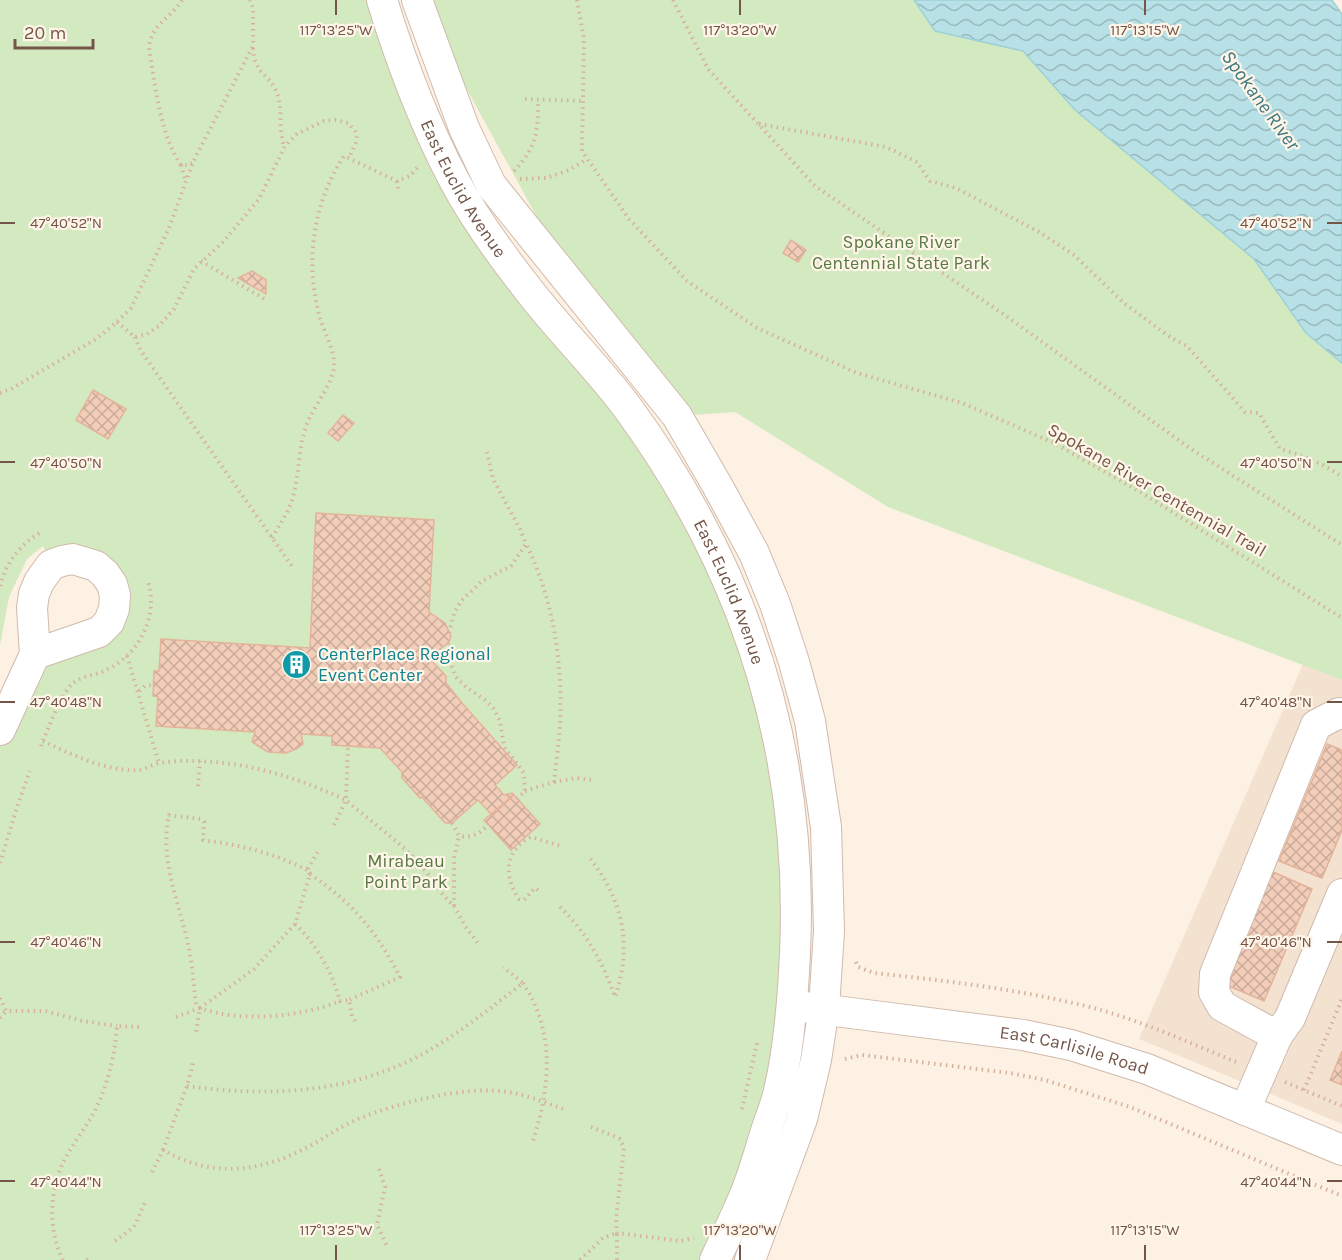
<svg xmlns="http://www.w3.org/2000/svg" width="1342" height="1260" font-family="Karla,sans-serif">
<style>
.residential{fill:#f4e2d1}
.park{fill:#d3eac1}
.water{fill:url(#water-waves);stroke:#9dd1d8;stroke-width:1.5}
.building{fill:url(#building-cross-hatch);stroke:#e5b39a;stroke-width:1.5}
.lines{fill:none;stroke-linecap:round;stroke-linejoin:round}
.minor-casing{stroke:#d0baac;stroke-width:32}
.path{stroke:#d7b19d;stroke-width:4;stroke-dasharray:1.5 4.5;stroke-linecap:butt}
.minor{stroke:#fff;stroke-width:30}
.ticks{fill:none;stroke:#745649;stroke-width:2}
.labels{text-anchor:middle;stroke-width:4.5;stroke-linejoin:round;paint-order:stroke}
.street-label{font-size:18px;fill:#745649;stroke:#fff5e9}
.park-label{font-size:18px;fill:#547a41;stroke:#fff5e9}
.culture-label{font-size:18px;fill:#0d838f;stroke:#fff5e9;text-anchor:start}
.water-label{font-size:20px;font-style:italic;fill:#3f7981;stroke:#fff5e9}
.ticks-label{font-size:15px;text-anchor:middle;fill:#745649;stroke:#fff5e9;stroke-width:4.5;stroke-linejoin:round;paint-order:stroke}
</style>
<defs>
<pattern id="water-waves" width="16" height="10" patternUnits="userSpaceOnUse" patternTransform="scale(1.5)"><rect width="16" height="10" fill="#b7e1e6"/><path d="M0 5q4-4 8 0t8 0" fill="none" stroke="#99b9bc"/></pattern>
<pattern id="building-cross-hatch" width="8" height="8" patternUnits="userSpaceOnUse" patternTransform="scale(1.5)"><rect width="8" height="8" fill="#f2ceba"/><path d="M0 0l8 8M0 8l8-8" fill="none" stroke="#c9aa99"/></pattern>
</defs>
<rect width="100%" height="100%" fill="#fcf1e3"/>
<!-- residential -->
<path class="residential" d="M1303 664 1342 680V1124L1139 1039Z"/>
<!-- park -->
<path class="park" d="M0 0H382L456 183 673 475 771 702 792 1007 715 1260H0V733L35 654 85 638 112 584 51 565 43 546 27 559 9 597 0 645Z
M429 0H914L935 31 1023 50 1075 110 1254 259 1306 333 1342 363V680L888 507 735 412 677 416 549 239 453 64Z"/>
<!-- water -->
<path class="water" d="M914 0H1332L1342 14V363L1306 333 1254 259 1075 110 1023 51 935 31Z"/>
<!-- building -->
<path class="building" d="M791 240 806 250 798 262 783 253Z
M252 271 266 280V294L238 278Z
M93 390 126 409 108 439 76 420Z
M343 415 354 423 338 441 328 433Z
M316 513 434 520 429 612 445 623 451 636 449 642 429 658 446 676V683L462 703 517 765 495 785 504 795 512 793 514 795 492 815 478 800 452 823H445L422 797 420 798 402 778V772L380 748 332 745V736L301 734 303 744 296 749 286 753 268 752 252 742 255 732 156 726 158 697 153 696 154 671H159L161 639 310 648Z
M1327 744 1342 750V830L1322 878 1279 861Z
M514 795 540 824 511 850 484 820Z
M1271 871 1312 889 1264 1001 1222 983Z
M1342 1051V1085L1330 1080Z"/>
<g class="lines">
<defs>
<g id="minor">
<path id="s1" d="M382 0C401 62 424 123 454 180 473 216 499 252 524 284 556 327 595 364 627 407 746 569 804 752 795 953 793 998 789 1048 779 1091 776 1105 770 1118 766 1131 759 1153 753 1176 744 1197 735 1218 725 1239 715 1260"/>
<path d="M417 0 464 128 491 185 677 416 717 485 754 553 775 604 794 662 810 721 826 827 829 931 824 1008 816 1060 802 1119 750 1260"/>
<path d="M0 730 35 654 32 608 34 594 39 582 51 565 62 561 73 559 96 566 105 574 112 584 115 595 114 609 109 622 99 632 35 654"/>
<path id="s2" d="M804 1007 1023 1035 1071 1045 1147 1069 1342 1150"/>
<path d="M1277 1036 1222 1006 1214 992 1215 974 1316 725 1339 713 1342 714"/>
<path d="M1245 1110 1277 1036 1290 1018 1342 894"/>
</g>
</defs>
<!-- minor casing -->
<use href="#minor" class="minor-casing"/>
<!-- path -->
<path class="path" d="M182 0C171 18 151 24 149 48 155 84 160 135 181 165H187L192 163
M577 0 584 39 582 151 629 219 687 281 757 328 857 373 962 403 1054 443 1142 493 1342 618
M673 0 708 69 815 186 1009 318 1191 449 1342 545
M253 48C255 76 269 73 277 93 283 109 278 128 284 146
M525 99 583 101
M759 124 886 147 917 162 930 181 956 188 1039 232 1074 255 1125 304 1170 337 1187 346 1245 412 1259 413 1280 449C1302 455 1323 463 1342 477
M181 165 185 179
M514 171C537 146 538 133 538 100
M520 179 547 178 569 170 587 159
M397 181 398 189
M201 261 266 300
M117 322 135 337 147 334 159 326 174 309 194 269 223 242 259 199 285 146 297 134 324 121 335 120 348 123 355 131 357 136 356 142 349 158
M135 337 141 351 294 569
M0 393 11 389 96 339 117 322 131 308 169 228 193 162 253 46V8L250 0
M272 538C280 524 289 512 293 497 300 470 298 442 310 417 317 403 333 381 334 367 335 349 323 331 319 314 305 261 313 203 344 156L397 181 410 176 418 167
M0 586C6 562 21 543 43 531
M449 633 454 613 461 601 482 581 511 566 526 544 520 529 493 479 486 448
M448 643 447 654 456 677 466 687 485 700 493 708 500 721 504 747 524 773 525 791 517 799
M127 656 159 763
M139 691 145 686 153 685
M43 741C70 754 107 772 139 770 146 769 153 764 160 763 178 760 198 761 215 762 261 766 305 781 346 800L348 746
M41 746C47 731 61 694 72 684 82 675 95 676 106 670 139 655 159 616 148 581
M554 782 576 778 592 780
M198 786 200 761
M525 791 554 782C556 763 559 743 560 723 563 663 553 598 526 544
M452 823 459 836C473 838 479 834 488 825
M334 825 346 800C370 821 396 839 418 862 431 876 439 893 454 906V858L459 836
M0 863 17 807 30 771
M307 870C274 853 240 845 203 840L204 822 201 819 169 815C160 857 176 895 186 935 192 958 193 981 196 1004L200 1008C239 1023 302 1017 340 1001
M310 874C354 904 376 931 400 977L349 1000
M538 890 535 888 524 900 519 899C503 876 505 850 531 837L561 846
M454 906 465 926 480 946
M560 907C587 933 603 963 615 997 633 945 623 899 588 856
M295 924C316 943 333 974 340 1001L349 1000 352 1016 357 1024
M856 962 858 967 874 973C940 980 1008 988 1073 1003 1129 1015 1183 1040 1236 1062
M523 983C556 1033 550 1087 533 1141
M0 998 6 1011H45L83 1021 117 1026
M200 1008 254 969 295 924 310 874 307 870 319 850
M176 1017 200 1008 196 1033
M0 1018 6 1011
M845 1059 862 1055 1010 1073 1045 1080 1130 1107 1342 1196
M1285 1082 1342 1106
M187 1086C272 1098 358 1093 433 1048 465 1029 493 1006 523 983L503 967
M1304 1090 1342 999
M742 1109 757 1043
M591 1127 616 1137 620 1139 624 1148 616 1219 617 1233 680 1241 694 1238
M163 1150 187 1086 193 1063
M379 1169 385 1187 377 1225 387 1246
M152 1172 163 1150C213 1179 261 1172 310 1146 326 1137 341 1126 358 1119 383 1109 410 1101 437 1096 461 1091 490 1088 514 1093 532 1097 549 1104 566 1110
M115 1241 134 1227 146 1200
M63 1260C48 1231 49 1191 64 1161 73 1142 88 1126 97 1106 109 1080 115 1054 117 1026L142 1027
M87 1260 91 1257
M580 1260 603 1238 617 1233V1260"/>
<!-- minor -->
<use href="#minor" class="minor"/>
</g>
<!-- ticks -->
<path class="ticks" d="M336 0V15M740 0V15M1145 0V15M0 223H15M1327 223H1342M0 462H15M1327 462H1342M0 702H15M1327 702H1342M0 942H15M1327 942H1342M0 1181H15M1327 1181H1342M336 1245V1260M740 1245V1260M1145 1245V1260"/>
<!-- icons -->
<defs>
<symbol id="building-disc" viewBox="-11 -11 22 22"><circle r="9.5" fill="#0f9aa8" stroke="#fff5e9"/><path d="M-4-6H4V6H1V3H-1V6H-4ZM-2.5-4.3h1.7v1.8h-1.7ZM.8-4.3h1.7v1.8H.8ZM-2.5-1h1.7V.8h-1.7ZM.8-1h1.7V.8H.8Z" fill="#fff"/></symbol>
</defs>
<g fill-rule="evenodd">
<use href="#building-disc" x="280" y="648" width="33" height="33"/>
</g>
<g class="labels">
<!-- street labels -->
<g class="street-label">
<text dy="6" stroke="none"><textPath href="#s1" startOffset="206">East Euclid Avenue</textPath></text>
<text transform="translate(1157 490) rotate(30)" y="6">Spokane River Centennial Trail</text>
<text dy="6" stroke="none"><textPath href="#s1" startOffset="692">East Euclid Avenue</textPath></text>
<text dy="6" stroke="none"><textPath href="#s2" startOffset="274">East Carlisile Road</textPath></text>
</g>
<!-- park labels -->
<g class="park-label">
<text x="901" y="248">Spokane River<tspan x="901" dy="21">Centennial State Park</tspan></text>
<text x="406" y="867">Mirabeau<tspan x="406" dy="21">Point Park</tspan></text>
</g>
<!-- culture labels -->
<g class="culture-label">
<text x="318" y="660">CenterPlace Regional<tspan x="318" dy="21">Event Center</tspan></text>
</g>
<!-- water labels -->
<g class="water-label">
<text transform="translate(1261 100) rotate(54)" y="7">Spokane River</text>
</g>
</g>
<g class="ticks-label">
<text x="336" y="35">117°13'25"W</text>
<text x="740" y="35">117°13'20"W</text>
<text x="1145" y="35">117°13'15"W</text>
<text x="66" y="228">47°40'52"N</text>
<text x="1276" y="228">47°40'52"N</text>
<text x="66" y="468">47°40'50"N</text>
<text x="1276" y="468">47°40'50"N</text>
<text x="66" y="707">47°40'48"N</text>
<text x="1276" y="707">47°40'48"N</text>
<text x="66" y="947">47°40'46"N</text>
<text x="1276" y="947">47°40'46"N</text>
<text x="66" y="1187">47°40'44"N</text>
<text x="1276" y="1187">47°40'44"N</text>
<text x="336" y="1235">117°13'25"W</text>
<text x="740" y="1235">117°13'20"W</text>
<text x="1145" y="1235">117°13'15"W</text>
</g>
<!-- scale -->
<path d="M15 39v9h78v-9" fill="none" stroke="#745649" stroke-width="3"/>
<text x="24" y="39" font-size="18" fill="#745649" stroke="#fff5e9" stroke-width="4.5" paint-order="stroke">20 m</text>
</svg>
